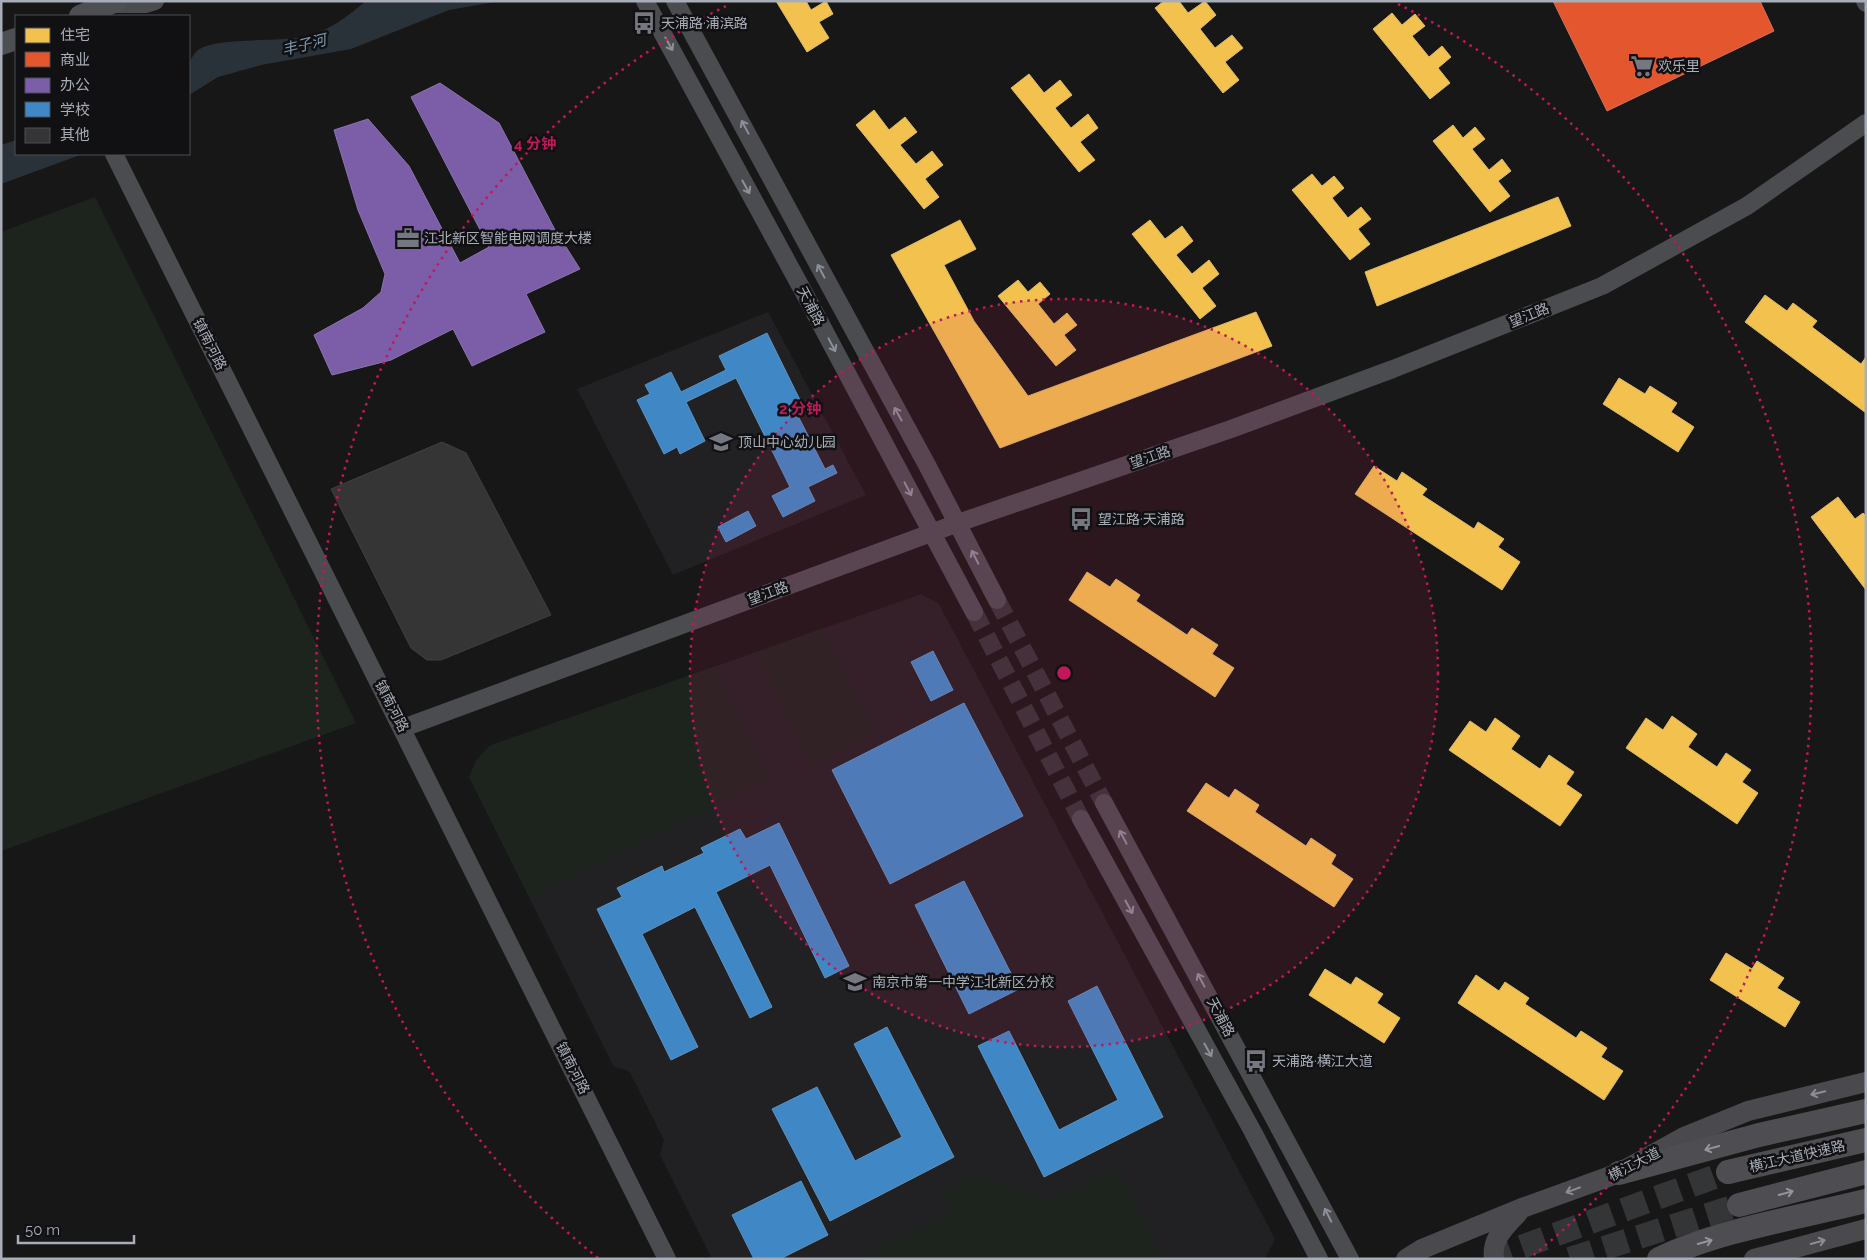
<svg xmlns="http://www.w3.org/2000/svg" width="1867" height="1260" font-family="Raleway,'Noto Sans SC',sans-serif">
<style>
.built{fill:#212123}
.green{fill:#1d241e}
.water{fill:#2a3239}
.homes{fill:#f2c14e;stroke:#dcbb6e}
.shops{fill:#e4572e;stroke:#d27157}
.offices{fill:#7b5ea7;stroke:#8876ac}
.schools{fill:#3f88c5;stroke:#5e93c1}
.building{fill:#353536;stroke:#3f4043}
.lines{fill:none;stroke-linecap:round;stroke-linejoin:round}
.tertiary-tunnel{stroke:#343537;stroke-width:18;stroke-dasharray:18 9;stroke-linecap:butt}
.trunk-tunnel{stroke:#343537;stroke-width:24;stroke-dasharray:24 12;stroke-linecap:butt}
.tertiary{stroke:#4b4c50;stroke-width:18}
.secondary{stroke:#4a4a4e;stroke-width:20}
.primary{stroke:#4d4f52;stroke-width:22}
.trunk{stroke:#4e4e52;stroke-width:24}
.oneway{stroke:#8c9099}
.oneway2{stroke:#8c8f98}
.oneway3{stroke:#92959e}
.ring{fill:none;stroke:#c2185b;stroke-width:2.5;stroke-dasharray:2.5 5}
.labels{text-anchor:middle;stroke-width:5;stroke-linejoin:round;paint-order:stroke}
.poi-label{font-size:14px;fill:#a8adb8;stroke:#111113;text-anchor:start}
.street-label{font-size:14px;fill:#a8adb8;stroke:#111113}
.water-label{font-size:15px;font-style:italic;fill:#7f9bb3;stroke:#111113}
.centre{fill:#c2185b;stroke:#111113;stroke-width:2.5}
.ring-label{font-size:15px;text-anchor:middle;font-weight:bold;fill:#c2185b;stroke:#111113;stroke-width:5;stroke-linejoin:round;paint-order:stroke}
</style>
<rect width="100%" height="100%" fill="#171717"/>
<!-- built -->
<path class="built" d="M768 312 866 495 673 575 577 389Z
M921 594 939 604 1275 1239 1265 1259H712L660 1155 664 1140 629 1071 614 1067 469 777 476 761 489 746Z"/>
<!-- green -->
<path class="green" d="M95 197 356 723 1 851V232Z
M823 628 877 732 811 766 757 652Z
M716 666 771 776 529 897 469 777 476 761 489 746Z
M1118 1169 1163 1259H858L950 1214 941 1195 979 1174 1048 1202Z"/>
<!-- water -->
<path class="water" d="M366 1H500L449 10 351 49 261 65 218 77 189 95C189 80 185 62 197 51 214 36 282 43 307 36 329 31 349 15 366 1Z
M16 140V154H83L1 184V145Z"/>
<!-- homes -->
<path class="homes" d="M776 1H806L811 10 826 1 833 14 819 22 829 38 807 52Z
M1164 1H1179L1188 13 1205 1 1216 15 1200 29 1215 48 1232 35 1243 48 1225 62 1239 80 1223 93 1155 8Z
M1392 13 1402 25 1415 14 1425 26 1412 36 1429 57 1442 46 1451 57 1438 68 1450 83 1430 99 1373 29Z
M1029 74 1044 93 1060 80 1072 95 1055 108 1071 128 1088 114 1098 128 1080 142 1095 160 1079 172 1011 88Z
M874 110 889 130 905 117 917 132 900 145 916 164 932 151 943 165 925 179 939 197 924 209 856 125Z
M1453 125 1463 138 1475 127 1485 139 1472 149 1489 170 1502 159 1511 171 1498 181 1510 196 1490 212 1433 141Z
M1312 174 1322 186 1334 176 1344 188 1332 198 1348 218 1361 207 1371 219 1358 229 1370 244 1350 260 1292 190Z
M1558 197 1571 226 1377 306 1365 272Z
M960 220 976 249 944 265 974 321 1028 396 1256 312 1272 346 1000 448 891 255Z
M1150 220 1165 239 1182 226 1193 241 1176 255 1192 274 1209 260 1219 274 1202 288 1216 306 1200 319 1132 234Z
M1018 280 1028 292 1040 282 1050 294 1038 304 1054 324 1067 313 1077 325 1064 335 1076 350 1056 366 998 296Z
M1765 295 1787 311 1793 303 1817 321 1812 327 1861 364 1866 357V413L1745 322Z
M1619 378 1645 394 1650 386 1677 403 1671 412 1694 427 1678 452 1603 404Z
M1374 466 1397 481 1402 472 1427 489 1422 495 1474 529 1478 522 1504 539 1498 547 1520 562 1502 590 1355 494Z
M1838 497 1855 519 1863 513 1866 516V590L1811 517Z
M1087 572 1110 587 1116 579 1140 595 1136 601 1187 635 1192 628 1218 645 1212 654 1234 668 1215 697 1069 600Z
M1672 716 1697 734 1688 747 1717 767 1726 753 1751 770 1742 782 1758 793 1737 824 1626 748 1646 718 1663 730Z
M1495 718 1520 736 1511 749 1540 769 1549 755 1574 772 1566 784 1582 795 1560 826 1449 750 1470 721 1486 732Z
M1206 783 1229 798 1235 789 1259 805 1255 812 1306 846 1311 838 1336 855 1331 864 1353 879 1334 907 1187 811Z
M1726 953 1752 969 1757 961 1784 978 1777 988 1800 1002 1785 1027 1710 980Z
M1325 969 1351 985 1356 977 1383 994 1377 1003 1400 1018 1384 1043 1309 995Z
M1476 975 1499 991 1505 982 1529 998 1525 1004 1576 1038 1581 1031 1607 1048 1601 1057 1623 1071 1604 1100 1458 1003Z"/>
<!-- shops -->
<path class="shops" d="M1553 1H1760L1774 31 1607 111Z"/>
<!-- offices -->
<path class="offices" d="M440 83 499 123 554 228 580 269 526 294 545 332 472 366 453 329 391 360 332 375 314 335 363 308 381 292 385 274 358 210 334 130 368 119 409 166 460 263 489 247 411 97Z"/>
<!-- schools -->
<path class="schools" d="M767 333 801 402 793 406 825 469 833 465 837 473 808 487 815 501 783 517 772 496 790 487 736 378 686 402 705 441 680 454 677 447 664 454 637 400 650 394 645 385 671 372 681 392 726 370 719 356Z
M748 511 756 526 726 542 718 527Z
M933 651 953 690 931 701 911 662Z
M964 703 1023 816 890 884 832 770Z
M779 823 849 966 825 978 770 865 716 892 772 1007 750 1018 695 907 642 934 698 1047 671 1060 597 909 622 897 617 888 662 866 664 872 704 853 701 848 740 829 746 839Z
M964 881 1019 989 969 1014 915 905Z
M1097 986 1163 1117 1044 1177 978 1046 1009 1031 1059 1130 1118 1100 1068 1001Z
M887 1027 954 1157 830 1221 772 1109 817 1087 855 1161 902 1137 854 1044Z
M801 1181 828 1235 780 1259H754L732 1215Z"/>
<!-- building -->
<path class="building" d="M442 442 466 453 551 615 441 660H427L411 648 331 489Z"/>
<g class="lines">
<!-- tertiary-tunnel -->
<path class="tertiary-tunnel" d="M997 600 1104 803
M974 612 1081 819"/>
<!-- trunk-tunnel -->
<path class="trunk-tunnel" d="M1488 1259 1728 1172
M1570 1259 1739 1205"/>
<!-- tertiary -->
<path class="tertiary" d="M645 1 808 300 974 612
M675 1 927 465 997 600
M1865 1 1866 3
M112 4H146L155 1
M114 154 667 1259
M403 728 958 523 1231 429 1393 369 1602 286 1747 206 1866 123
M1104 803 1350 1259
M1081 819 1253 1132 1319 1259"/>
<!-- secondary -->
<path class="secondary" d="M1406 1259 1422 1249 1522 1208 1619 1173 1684 1137 1748 1111 1866 1082
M1494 1259C1491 1239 1505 1227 1518 1213
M1754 1259 1866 1229"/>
<!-- primary -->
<path class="primary" d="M80 16 116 1
M1 44 16 39"/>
<!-- trunk -->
<path class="trunk" d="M1728 1172 1866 1140
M1619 1173 1759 1135 1866 1111
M1739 1205 1866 1172
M1659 1259C1718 1230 1802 1217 1866 1201"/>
</g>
<!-- one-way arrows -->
<defs><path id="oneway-shaft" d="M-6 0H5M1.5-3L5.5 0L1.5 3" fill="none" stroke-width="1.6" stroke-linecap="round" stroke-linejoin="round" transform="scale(1.25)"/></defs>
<g class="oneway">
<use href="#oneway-shaft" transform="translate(669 44) rotate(61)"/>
<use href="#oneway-shaft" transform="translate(745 127) rotate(-118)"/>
<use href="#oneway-shaft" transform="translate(746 187) rotate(61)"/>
<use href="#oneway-shaft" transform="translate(821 271) rotate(-118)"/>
<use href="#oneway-shaft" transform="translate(832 345) rotate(62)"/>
<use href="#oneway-shaft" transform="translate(898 414) rotate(-119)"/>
<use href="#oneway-shaft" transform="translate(908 489) rotate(62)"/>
<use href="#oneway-shaft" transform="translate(975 557) rotate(-117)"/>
<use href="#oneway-shaft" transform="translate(1123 837) rotate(-118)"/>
<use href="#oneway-shaft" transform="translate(1129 907) rotate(61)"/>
<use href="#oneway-shaft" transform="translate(1201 980) rotate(-118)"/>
<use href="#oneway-shaft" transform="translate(1208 1050) rotate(61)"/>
<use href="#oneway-shaft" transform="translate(1328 1215) rotate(-117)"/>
</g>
<g class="oneway2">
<use href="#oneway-shaft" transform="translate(1818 1093) rotate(166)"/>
<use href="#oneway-shaft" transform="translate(1573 1190) rotate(160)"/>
<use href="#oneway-shaft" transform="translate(1818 1242) rotate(-15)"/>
</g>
<g class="oneway3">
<use href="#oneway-shaft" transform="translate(1712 1148) rotate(165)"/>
<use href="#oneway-shaft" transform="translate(1786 1193) rotate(-15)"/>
<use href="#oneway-shaft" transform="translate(1705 1242) rotate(-16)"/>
</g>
<!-- distance rings -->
<circle cx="1064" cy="673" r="374" fill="#c2185b" fill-opacity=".12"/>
<g class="ring">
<circle cx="1064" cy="673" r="374"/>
<path d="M598 1258A748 748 0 0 1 730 4M1398 4A748 748 0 0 1 1530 1258"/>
</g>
<!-- icons -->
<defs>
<symbol id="bus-bare" viewBox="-9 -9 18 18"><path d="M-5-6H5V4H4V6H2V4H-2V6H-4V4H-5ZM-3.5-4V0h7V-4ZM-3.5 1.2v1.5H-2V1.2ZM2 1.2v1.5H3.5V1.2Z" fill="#757880" stroke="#111113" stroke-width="2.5" paint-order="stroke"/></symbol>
<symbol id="supermarket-bare" viewBox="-9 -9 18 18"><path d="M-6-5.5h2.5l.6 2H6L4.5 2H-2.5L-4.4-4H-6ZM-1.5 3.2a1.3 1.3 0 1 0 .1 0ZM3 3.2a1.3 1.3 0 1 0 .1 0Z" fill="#757880" stroke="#111113" stroke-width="2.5" paint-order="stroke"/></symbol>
<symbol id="office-bare" viewBox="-9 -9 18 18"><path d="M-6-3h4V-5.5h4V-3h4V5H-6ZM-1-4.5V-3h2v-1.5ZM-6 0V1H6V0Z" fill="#757880" stroke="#111113" stroke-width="2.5" paint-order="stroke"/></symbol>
<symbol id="school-bare" viewBox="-9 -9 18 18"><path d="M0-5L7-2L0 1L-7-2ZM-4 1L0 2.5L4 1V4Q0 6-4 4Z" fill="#757880" stroke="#111113" stroke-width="2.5" paint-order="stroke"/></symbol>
</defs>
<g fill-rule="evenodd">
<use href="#bus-bare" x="628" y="7" width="32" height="32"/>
<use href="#supermarket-bare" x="1626" y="50" width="32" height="32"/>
<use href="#office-bare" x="392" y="222" width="32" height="32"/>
<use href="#school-bare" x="705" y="426" width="32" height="32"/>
<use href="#bus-bare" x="1065" y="503" width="32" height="32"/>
<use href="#school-bare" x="839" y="966" width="32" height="32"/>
<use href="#bus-bare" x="1240" y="1045" width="32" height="32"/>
</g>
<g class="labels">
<!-- poi labels -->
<g class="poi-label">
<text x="661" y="28">天浦路·浦滨路</text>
<text x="1658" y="71">欢乐里</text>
<text x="424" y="243">江北新区智能电网调度大楼</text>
<text x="738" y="447">顶山中心幼儿园</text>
<text x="1098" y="524">望江路·天浦路</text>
<text x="872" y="987">南京市第一中学江北新区分校</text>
<text x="1272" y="1066">天浦路·横江大道</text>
</g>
<!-- street labels -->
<g class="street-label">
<text transform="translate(811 306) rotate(62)" y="5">天浦路</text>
<text transform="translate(1529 315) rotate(-22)" y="5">望江路</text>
<text transform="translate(210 344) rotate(63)" y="5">镇南河路</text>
<text transform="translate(1150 457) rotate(-19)" y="5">望江路</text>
<text transform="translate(768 593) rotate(-20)" y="5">望江路</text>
<text transform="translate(392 706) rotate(63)" y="5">镇南河路</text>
<text transform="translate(1221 1017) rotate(62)" y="5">天浦路</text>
<text transform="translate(573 1068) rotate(63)" y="5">镇南河路</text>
<text transform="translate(1797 1156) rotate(-13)" y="5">横江大道快速路</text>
<text transform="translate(1634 1164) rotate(-27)" y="5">横江大道</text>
</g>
<!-- water labels -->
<g class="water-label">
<text transform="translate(304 45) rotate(-14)" y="5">丰子河</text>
</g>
</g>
<circle cx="1064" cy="673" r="8" class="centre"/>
<g class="ring-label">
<text x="535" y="149">4 分钟</text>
<text x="800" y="414">2 分钟</text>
</g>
<!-- border -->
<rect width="1867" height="1260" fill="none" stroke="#a8adb8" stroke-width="5"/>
<!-- legend -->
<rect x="15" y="15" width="175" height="140" fill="#111113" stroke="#4d4f55"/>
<rect x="25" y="28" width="25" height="15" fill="#f2c14e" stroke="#4d4f55"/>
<text x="60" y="40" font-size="15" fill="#a8adb8">住宅</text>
<rect x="25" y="52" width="25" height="15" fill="#e4572e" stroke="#4d4f55"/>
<text x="60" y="65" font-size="15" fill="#a8adb8">商业</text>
<rect x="25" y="78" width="25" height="15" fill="#7b5ea7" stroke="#4d4f55"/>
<text x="60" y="90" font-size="15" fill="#a8adb8">办公</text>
<rect x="25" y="102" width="25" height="15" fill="#3f88c5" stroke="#4d4f55"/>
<text x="60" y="115" font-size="15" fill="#a8adb8">学校</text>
<rect x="25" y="128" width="25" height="15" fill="#353536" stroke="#4d4f55"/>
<text x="60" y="140" font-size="15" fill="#a8adb8">其他</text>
<!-- scale -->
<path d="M18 1235v8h116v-8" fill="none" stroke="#a8adb8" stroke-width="2.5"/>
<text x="25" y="1235" font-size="15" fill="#a8adb8" stroke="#111113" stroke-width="4" paint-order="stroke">50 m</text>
</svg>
